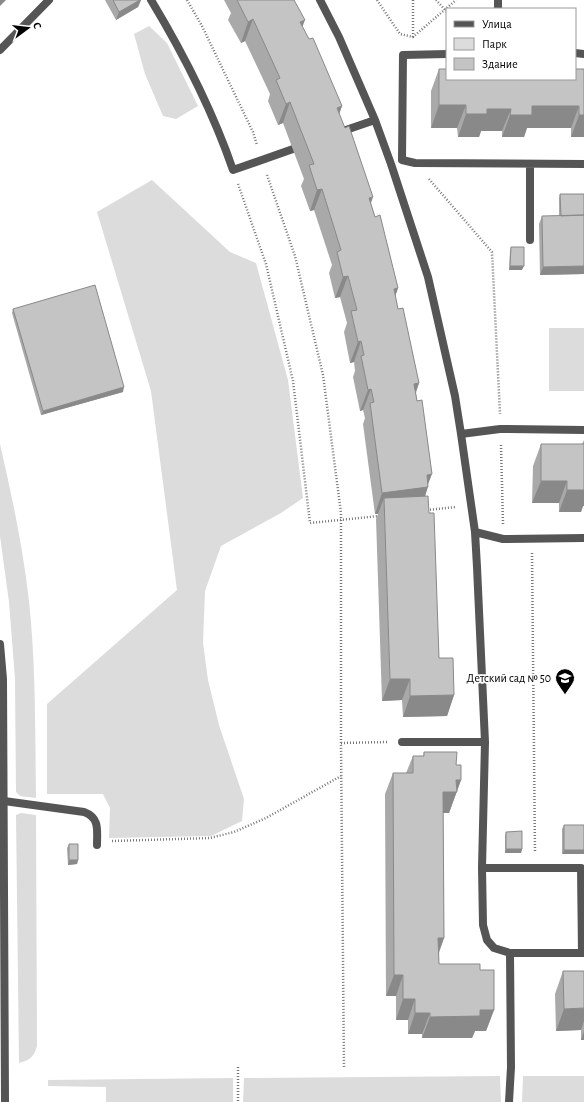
<svg xmlns="http://www.w3.org/2000/svg" width="584" height="1102" font-family="'Alegreya Sans',sans-serif">
<style>
.green{fill:#dcdcdc}
.lines{fill:none;stroke-linecap:round;stroke-linejoin:round}
.path{stroke:#777;stroke-width:2.5;stroke-dasharray:1 2;stroke-linecap:butt}
.service{stroke:#555;stroke-width:8}
.minor{stroke:#555;stroke-width:8}
.wall{fill:#a9a9a9}
.shaded-wall{fill:#898989}
.building{fill:#c4c4c4;stroke:#898989}
.labels{text-anchor:middle;stroke-width:3.5;stroke-linejoin:round;paint-order:stroke}
.poi-label{font-size:12px;fill:#000;stroke:#fff;text-anchor:end}
</style>
<rect width="100%" height="100%" fill="#fff"/>
<!-- green -->
<path class="green" d="M149 26 167 43 198 106 176 119 163 116 145 74 134 34Z
M152 180 230 252 256 263 288 380 303 498 281 513 221 546 205 591 203 643 208 680 219 725 244 799 242 821 211 836 109 838 110 808 103 794H47V704L177 590 151 391 97 212Z
M549 328H584V391H549Z
M0 444C12 496 23 548 29 601 36 666 35 732 36 798L20 796 16 792 15 679 9 602 0 536Z
M21 813 36 815 37 1046C34 1057 30 1060 19 1063L16 815Z
M500 1076 501 1102H243L244 1078Z
M523 1076H584V1102H522Z
M233 1078V1102H106V1087L48 1086V1080Z"/>
<g class="lines">
<!-- path -->
<path class="path" d="M187 0 202 26 253 132 257 145
M377 0 400 34 413 37 456 0
M436 0 447 12
M413 37V0
M267 175 295 256 323 375 341 513V743L344 1067
M429 179 492 252 500 414
M238 184 266 264 293 381 310 523 379 516
M501 445 503 524
M427 510 456 507
M532 553 535 852
M341 743 387 742
M112 841 210 838 234 832 266 818 341 776
M238 1067V1102"/>
<!-- service -->
<path class="service" d="M151 0C183 53 213 112 233 170L293 149
M320 0 339 37 375 120 391 164 428 277 455 396 461 434 475 532 477 567 485 742 482 868 483 925 487 940 494 948 510 953 511 1067 509 1102
M498 0V9
M0 50 49 0
M575 53 584 54
M447 54 403 55 402 160 415 163 584 164
M340 132 375 120
M530 240V164
M461 434 500 429 584 430
M475 532 503 539 584 538
M402 742H485
M4 801 84 812C100 818 97 830 97 845
M482 868H581L582 953
M510 953H584"/>
<!-- minor -->
<path class="minor" d="M0 644 3 679 5 1102"/>
</g>
<!-- wall -->
<path class="wall" d="M105 0H141L138 7 116 20Z
M224 0H294L302 27 342 106 339 114 371 204 398 288 395 296 398 309 419 383 416 393 428 484 425 497 439 658 454 695 447 716 403 717 402 700 382 701 376 519 378 514H375L363 424 365 418 363 410 360 411 353 377 355 371 354 362 350 363 344 332 347 323 340 297 335 298 329 273 332 265 314 210 310 211 301 186 304 179 283 123 278 125 268 101 270 94 245 41 241 43 228 20 231 13Z
M439 69 575 79 584 137H571V128H527L524 137H502V131H481L479 137H458L457 128H431V91Z
M560 194H584V274L540 275 539 224 542 216H559V198Z
M511 247 522 270H509L510 251Z
M13 309 123 392 41 415 12 313Z
M584 440V506H583L581 512H559V503H532L533 466 541 444H582Z
M424 752 456 765 461 780 449 813H443L444 938 439 953V964L480 970 494 1010 486 1031H475L472 1038H422V1034H408V1020H396V996H386L385 794 393 773H406L413 756H423Z
M564 825H584L562 854V829Z
M506 832 522 849 521 853H505V836Z
M69 844 78 860 77 864 68 865 67 848Z
M563 971H584V1040H581V1030L556 1031 555 994Z"/>
<!-- shaded-wall -->
<path class="shaded-wall" d="M0 0H6L0 6Z
M140 0H141L138 7 116 20 119 12Z
M253 19 245 41 241 43 248 22Z
M305 20 297 41 300 22Z
M290 102 283 123 278 125 286 104Z
M439 105H466L457 128H431Z
M342 106 334 128 337 108Z
M532 106H579L571 128H527L524 137H502L510 115Z
M487 109H511L502 131H481L479 137H458L466 114Z
M579 115H584V137H571Z
M322 189 314 210 310 211 317 190Z
M373 197 366 218 369 198Z
M510 266H524L522 270H509Z
M584 266V274L540 275 543 267Z
M348 276 340 297 335 298 343 277Z
M398 288 391 309 394 289Z
M361 341 354 362 350 363 358 342Z
M419 383 411 405 414 384Z
M124 387 123 392 41 415 43 411Z
M371 389 363 410 360 411 368 390Z
M432 474 427 487H428L421 508 384 498 378 514H375L382 493 427 475Z
M541 481H567L559 503H532Z
M567 490H584V506H583L581 512H559Z
M390 679H410L402 700 382 701Z
M454 695 447 716 403 717 410 696Z
M456 780H461L449 813H435L443 792Z
M506 849H522L521 853H505Z
M564 850H584V854H562Z
M69 860H78L77 864 68 865Z
M438 938H444L436 959Z
M394 975H403L396 996H386Z
M403 999H415L408 1020H396Z
M584 1008V1021L581 1030 556 1031 564 1009Z
M480 1010H494L486 1031H475L472 1038H422L430 1017Z
M415 1013H430L422 1034H408Z
M584 1031V1040H581Z"/>
<!-- building -->
<path class="building" d="M113 0H140L119 12Z
M237 0H294L305 20 300 22 309 39 313 38 342 106 337 108 345 128 349 126 373 197 369 198 375 217 380 215 398 288 394 289 398 309 403 308 419 383 414 384 417 401 422 400 432 474 427 475 428 487 382 493 370 403 374 402 371 389 368 390 361 356 364 355 361 341 358 342 351 311 357 310 348 276 343 277 337 252 341 250 322 189 317 190 309 165 314 164 300 128 290 102 286 104 276 80 280 78 253 19 248 22Z
M439 69H447V79H575V69H584V115H579V106H532V115H510L511 109H487V114H466V105H439Z
M560 194H584V215L561 216Z
M584 215V266L543 267 542 216Z
M511 247H524V266H510Z
M95 285 124 387 43 411 13 309Z
M541 444H584V490H567V481H541Z
M428 496 429 513H434L439 658H453L454 695 410 696V679H390L384 498Z
M424 752H457L456 765H461V780H456L457 792H443L444 938H438L439 964H480V970H494V1010H480V1016L430 1017V1013H415V999H403V975H394L393 773H413V756H424Z
M564 825H584V850H564Z
M522 831V849H506V832Z
M69 844H78V860H69Z
M563 971H584V1008L564 1009Z"/>
<!-- icons -->
<defs>
<symbol id="school-pin" viewBox="-11 -11 22 30"><path d="M0 17L-7.5 6A9.5 9.5 0 1 1 7.5 6Z" fill="#000" stroke="#fff"/><path d="M0-5L7-2L0 1L-7-2ZM-4 1L0 2.5L4 1V4Q0 6-4 4Z" fill="#fff"/></symbol>
</defs>
<g fill-rule="evenodd">
<use href="#school-pin" x="554" y="667" width="22" height="30"/>
</g>
<g class="labels">
<!-- poi labels -->
<g class="poi-label">
<text x="551" y="682">Детский сад № 50</text>
</g>
</g>
<!-- legend -->
<rect x="446" y="8" width="130" height="72" fill="#ffffff" stroke="#999999"/>
<rect x="454" y="21" width="20" height="6" fill="#555555" stroke="#999999"/>
<text x="482" y="28" font-size="12" fill="#000000">Улица</text>
<rect x="454" y="38" width="20" height="12" fill="#dcdcdc" stroke="#999999"/>
<text x="482" y="48" font-size="12" fill="#000000">Парк</text>
<rect x="454" y="58" width="20" height="12" fill="#c4c4c4" stroke="#999999"/>
<text x="482" y="68" font-size="12" fill="#000000">Здание</text>
<!-- north arrow -->
<g transform="translate(28 28) rotate(75)" stroke="#ffffff" stroke-width="3" paint-order="stroke">
<path d="M0-3L7 15L0 10L-7 15Z" fill="#000000"/>
<text y="-6" font-size="11" font-weight="bold" text-anchor="middle" fill="#000000">С</text>
</g>
</svg>
